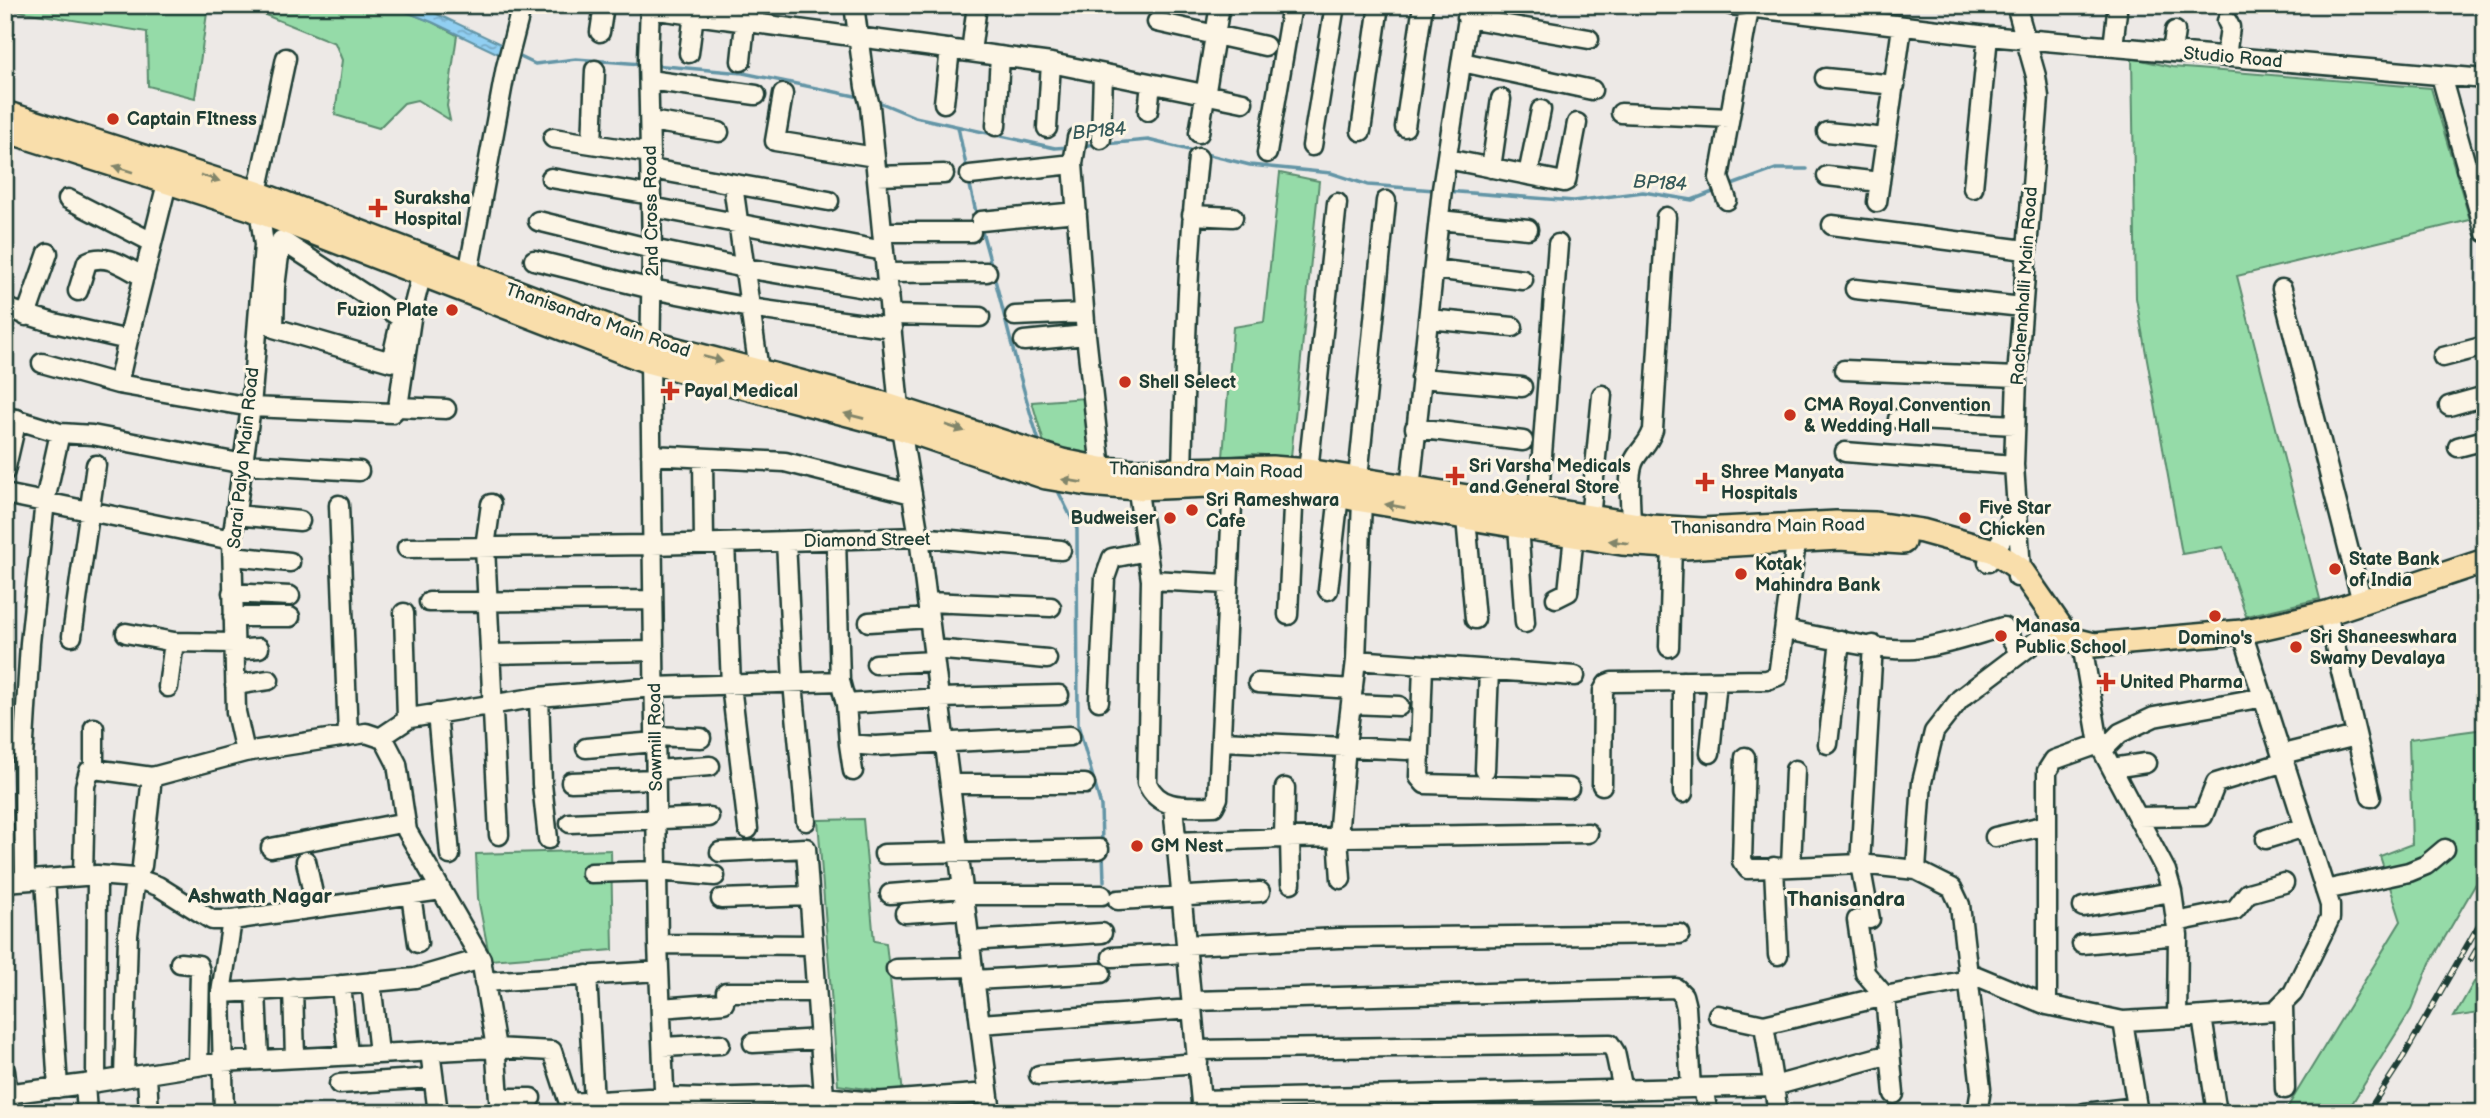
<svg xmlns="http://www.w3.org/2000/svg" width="2490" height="1118" font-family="'Balsamiq Sans',sans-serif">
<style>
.green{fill:#95dba8;stroke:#5a8c6e;stroke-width:2}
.water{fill:url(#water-ripples);stroke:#6395a6;stroke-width:2}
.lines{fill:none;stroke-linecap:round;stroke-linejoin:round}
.stream{stroke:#6395a6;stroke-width:3.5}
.minor-casing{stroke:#1f3d34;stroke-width:23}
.major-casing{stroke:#1f3d34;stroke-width:28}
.minor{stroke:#fcf5e5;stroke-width:18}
.major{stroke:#f9deab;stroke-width:23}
.rail-casing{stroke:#1f3d34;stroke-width:6}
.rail{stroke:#fcf5e5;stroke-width:3.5;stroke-dasharray:10;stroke-linecap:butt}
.oneway{fill:#81856a}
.poi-dot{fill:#c8321e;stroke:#fcf5e5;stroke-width:2.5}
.labels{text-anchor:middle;stroke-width:6;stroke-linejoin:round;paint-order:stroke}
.street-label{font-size:18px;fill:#1f3d34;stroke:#fcf5e5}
.poi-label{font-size:18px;font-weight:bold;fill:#1f3d34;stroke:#fcf5e5;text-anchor:start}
.water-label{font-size:19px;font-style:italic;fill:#365a5a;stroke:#fcf5e5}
.quarter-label{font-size:21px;font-weight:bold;fill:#1f3d34;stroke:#fcf5e5}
</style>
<defs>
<pattern id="water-ripples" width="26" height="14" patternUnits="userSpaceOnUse" patternTransform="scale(1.75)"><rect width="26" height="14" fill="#91cff2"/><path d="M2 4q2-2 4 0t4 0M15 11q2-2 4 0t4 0" fill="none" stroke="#76a9c5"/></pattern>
</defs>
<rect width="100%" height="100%" fill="#ede9e6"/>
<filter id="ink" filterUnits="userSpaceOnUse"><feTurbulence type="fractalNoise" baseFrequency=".0143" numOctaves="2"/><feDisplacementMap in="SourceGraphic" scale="14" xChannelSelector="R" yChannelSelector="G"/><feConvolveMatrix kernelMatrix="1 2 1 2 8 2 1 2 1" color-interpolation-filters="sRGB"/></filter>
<g filter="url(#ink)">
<!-- green -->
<path class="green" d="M5 5H219L212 7 207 13 195 98 148 86 147 32 5 9Z
M235 5H389L432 22 457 35 447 106 450 120 417 100 404 103 379 128 335 115 342 60 335 43 248 8Z
M2132 58 2172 67 2431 88 2470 220 2237 276 2320 599 2246 616 2223 547 2182 554 2136 298Z
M1280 173 1319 181 1291 457 1253 454 1223 457 1233 327 1264 322Z
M1085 398 1093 459 1045 446 1032 402Z
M2485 729V868L2430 963 2411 1010 2346 1113H2284L2401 921 2380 856 2412 844 2409 739Z
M863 819 874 941 886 943 903 1094 838 1085 818 820Z
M611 850 613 950 490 960 478 898 476 854Z
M2485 963V1012L2454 1017Z"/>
<!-- water -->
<path class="water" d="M389 5H418L505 46 503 56 432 22Z"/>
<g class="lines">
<!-- stream -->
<path class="stream" d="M516 55 535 64 576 59 642 64
M653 65 743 73 860 97
M874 100 915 117 1055 148 1070 147
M958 127 967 170
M1105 144 1148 140 1250 165 1331 173 1368 185 1435 190
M1081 146 1097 144
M969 181 977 217
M1729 186 1776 169H1807
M1446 191 1574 201 1643 192 1692 200 1718 190
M981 228C1002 301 1017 375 1041 447
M1057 489 1077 529 1078 725 1101 806 1102 844
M1103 852 1104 881"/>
<defs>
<path id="minor" d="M650 5 648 59 652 249 650 362 658 944 665 1113
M854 5 865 87 870 106 901 428 919 537 991 1113
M1731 5 1988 36 2485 79
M2016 5 2036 76 2039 97 2017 377 2014 465 2021 570 2017 577
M650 9 1051 63 1243 102
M1467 18 1589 39
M1157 22 1265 46
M600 32 604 5
M2113 47 2117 12
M971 52 977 5
M2172 52 2175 31
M689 53 694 14
M2226 57 2230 27 2227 21
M286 58 257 193 264 245 261 283 251 407 232 540 236 712 245 752 366 733 384 739 397 764 407 831 481 959 495 1042 500 1113
M741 61 747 5
M1462 62 1592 90
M2441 76 2485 232
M1825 78 1895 85
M649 80 756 95
M783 94 775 141 875 157
M944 103 950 49
M1148 111 1151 84
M1621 113 1729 118
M650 121 719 132
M996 126 1000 56
M1405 127 1423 5
M1047 128 1051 63
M1361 131 1379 5
M1827 132 1886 138
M1199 133 1220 5
M553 138 650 153
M1077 138 1073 164 1086 335 1101 469
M1101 139 1103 74
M592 144 595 70
M1312 146 1335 5
M1267 153 1292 5
M1447 159 1564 182 1566 181 1577 123
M1491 168 1501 99
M651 169 829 201
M2466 169 2485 170
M970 175 1073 164
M1528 175 1541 110
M877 176 944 174
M1827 176 1880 182
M551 178 651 195
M733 185 759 371
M1973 188 1988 36
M68 199 152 242
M1727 200 1719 178 1749 9
M1877 202 1902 27
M651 207 884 251
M1192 215 1233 217
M1439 220 1528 229
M538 221 652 249 745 268 889 292
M981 221 1077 212
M1832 225 2025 250
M883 232H971
M281 240 401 318 391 362 274 328 275 287Z
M534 260 652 289 750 308 892 328
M1434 269 1523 280
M887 273 987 272
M468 274 506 67 522 5
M1855 289 2022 307
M2282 289 2362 602
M78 291 87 262C107 252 126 268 144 277
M5 308 54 323 128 340 118 384 251 407 392 413 398 407 412 312 422 273
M891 315 980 317
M26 316 48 253
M1015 316 1084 313
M1428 319 1513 327
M128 340 167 183
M1024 341 1086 335
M2443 357 2485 346
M42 363 118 384
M1844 370 2017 377
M1421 378 1522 387
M2449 406 2485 396
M398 407 446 409
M5 416 60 433 92 435 244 464 359 471
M1898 419 2015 425
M1415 428 1523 441
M2458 447 2485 440
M1845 452 2014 465
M651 455 785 462 912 494
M703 459 704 543
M1182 470C1185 366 1187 262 1198 158
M5 471 17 419
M1308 471 1337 203
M1136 478 1151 580 1147 783C1159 811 1188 806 1214 806L1218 798 1233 484
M1358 478 1386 201
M1410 489 1442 189 1470 5
M5 494 232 540
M491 504 485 547 499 835
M339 505 348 736
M1538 508 1558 244
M236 515 300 521
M1466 518 1475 619
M1590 519 1602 395
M1631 524C1631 506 1627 480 1633 463 1638 450 1648 446 1653 430L1666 217
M1518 526 1525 623
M836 539 840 681 846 704 849 744 875 746 1070 736
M786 541 793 683 806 821
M725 543 731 685 748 829
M407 548 652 545 919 537 1061 550
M233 556 290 562
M1988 562 2006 532 2014 508
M1151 580 1228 584
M1328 590 1339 495
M232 593 290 596
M1556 598 1568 592 1574 535
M429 602 653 600
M927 602 1051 607
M404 613 407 719
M1288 615 1294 486
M233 617H290
M869 622 929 618
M2330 625 2371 797
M1785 630C1820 636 1879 652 1914 649 1944 646 1974 635 2003 627L2020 653
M126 633 174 642 234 643
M72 636 96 465
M2082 644 2099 744 2166 871 2172 892 2178 935 2177 1018 2123 1021 2138 1113
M1669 647 1672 546
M933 649 1047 659
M234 650 259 648
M491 654 654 651
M1356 660 1575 676
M876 664 934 661
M1423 666 1419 777 1425 784 1569 788
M1258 683 1353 689
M235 685 269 680
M168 687 174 642
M539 697 542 784 548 839
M1099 701 1105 578 1112 558 1147 551
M846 704 939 698 1059 695
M1352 704 1399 706
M437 713 450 855
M94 728V769
M655 736 701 738
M380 738 410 718 539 697 654 687 840 681
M1222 741 1407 750
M849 744 853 771
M1828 744 1840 640
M586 748 655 742
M2103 750 2120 733 2154 717 2264 697
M1710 753 1717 681
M2283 754 2356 736
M1745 757 1742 861 1748 869 1860 864 1916 870
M2112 768 2146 763
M656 770 710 766
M1485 770 1489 670
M571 782 656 779
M950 784H1085
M1602 785 1603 691 1607 684 1612 682 1767 680 1778 676 1798 528
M1683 793V681
M1173 806 1202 1113
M2138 817 2203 816 2216 783 2285 762
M570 823 709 817
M1995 837 2047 825
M1284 838 1285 788
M1290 838 1291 883
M2266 839 2305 827
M1176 842 1284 838 1588 833
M271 848 406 822
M720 852 806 848 824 1096
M884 854 1099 849
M306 861 316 908
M142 866 152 777
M1774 867 1778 955
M1791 867 1795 770
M591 873 657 871 715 876
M83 876 85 786 89 771 94 769 152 777 245 752
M45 879 58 1088
M1341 879 1338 837 1346 746 1356 660 1362 500
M25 880 23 758 30 643 45 501 60 433
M5 882 97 875 135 878 158 886 212 920H232L441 890
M2325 890 2409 872 2426 865 2445 849
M890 894 963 888
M411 895 418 943
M964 895H1102
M721 899 809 896
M1118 900 1260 892
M2083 907 2172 892
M905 913 965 909
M1870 919 1860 864 1873 645
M2176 922 2235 910 2248 893 2284 883
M969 941 1102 933
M658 944 813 945
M2082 944 2178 935
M1186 945 1339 938 1680 934
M1112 957 1187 953
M180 963 198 965 200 971 198 1066
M896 969 972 967
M1967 972 2047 1005 2123 1021
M587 975 594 1102
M974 980 1101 973
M371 982 379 1053
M484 982 659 971
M341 985 348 1055
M293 988 295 1058
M256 991 259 1060
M726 992H816
M221 993 323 987 415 978 481 959
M1192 1001 1676 988 1683 995 1686 1007 1691 1088
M2047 1005V771L2054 760 2099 744
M2283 1006 2285 1089
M661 1008 724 1003
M1718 1015 1764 1025
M2202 1017 2217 1113
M2177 1018 2275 1011 2293 993 2330 918V905L2242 632
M980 1024 1192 1009
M753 1043 820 1039
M663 1047 720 1044
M1196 1050 1610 1044 1615 1052 1623 1090
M430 1051 438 1113
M5 1071 10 1113
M147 1075 149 1113
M1039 1075 1198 1063
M124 1078 128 935 135 878
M96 1082 97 875
M85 1084 87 1113
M339 1084 433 1078
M1703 1088 1708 1113
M5 1094 85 1084 222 1062 495 1048 552 1051 569 1103 664 1097 701 1098 805 1095 873 1102 988 1093
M1894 1094 1885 996 1968 980
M783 1095 785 1113
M499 1098H531
M1201 1100 1774 1086 1890 1054
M224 1113 221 993 232 920
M1778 1113 1764 1025 1885 996 1865 973 1857 920
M1977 1113 1981 1089 1960 905 1952 888 1916 870 1922 782 1934 732 1960 699 2059 624
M2085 1113 2137 1107"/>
<path id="major" d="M5 113 257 193 651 343 880 403 1062 461 1101 469 1136 471 1272 468 1308 471 1651 527 1702 530 1836 523 1875 524 1922 531 1994 551 2021 570 2069 639 2094 645 2242 632 2327 613 2485 561
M5 130 250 208 650 362 901 428 1046 477 1088 484 1137 488 1233 484 1294 486 1362 500 1622 543 1684 547 1839 538 1903 542"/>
</defs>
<!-- minor casing -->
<use href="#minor" class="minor-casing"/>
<!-- major casing -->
<use href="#major" class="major-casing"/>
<!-- minor -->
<use href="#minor" class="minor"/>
<!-- major -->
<use href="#major" class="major"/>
<defs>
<path id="rail" d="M2471 959 2485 935
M2367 1113 2401 1061 2485 914"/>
</defs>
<!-- rail casing -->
<use href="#rail" class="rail-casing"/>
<!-- rail -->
<use href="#rail" class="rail"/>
</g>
<!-- one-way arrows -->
<defs><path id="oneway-solid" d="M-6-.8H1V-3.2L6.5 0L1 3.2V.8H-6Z" transform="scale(1.75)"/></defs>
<g class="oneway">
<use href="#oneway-solid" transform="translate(123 169) rotate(-162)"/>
<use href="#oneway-solid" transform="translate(210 178) rotate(18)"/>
<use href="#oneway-solid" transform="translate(713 359) rotate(15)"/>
<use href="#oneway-solid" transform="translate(854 416) rotate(-165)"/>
<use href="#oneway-solid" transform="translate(955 428) rotate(19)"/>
<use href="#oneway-solid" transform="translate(1072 481) rotate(-171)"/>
<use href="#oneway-solid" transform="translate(1395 506) rotate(-170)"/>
<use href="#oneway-solid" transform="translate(1619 542) rotate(-173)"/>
</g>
</g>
<!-- markers -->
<g class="poi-dot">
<circle cx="113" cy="119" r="7"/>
<path d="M374.5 197.5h7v7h7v7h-7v7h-7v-7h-7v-7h7z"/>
<circle cx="452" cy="310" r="7"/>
<circle cx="1125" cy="382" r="7"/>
<path d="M666.5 380.5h7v7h7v7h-7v7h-7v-7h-7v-7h7z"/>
<circle cx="1790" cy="415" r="7"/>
<path d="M1451.5 465.5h7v7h7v7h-7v7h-7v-7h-7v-7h7z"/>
<path d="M1701.5 471.5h7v7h7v7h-7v7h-7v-7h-7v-7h7z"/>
<circle cx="1192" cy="510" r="7"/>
<circle cx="1170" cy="518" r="7"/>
<circle cx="1965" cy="518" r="7"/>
<circle cx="2335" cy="569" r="7"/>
<circle cx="1741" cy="574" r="7"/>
<circle cx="2215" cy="616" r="7"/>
<circle cx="2001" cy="636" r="7"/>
<circle cx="2296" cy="647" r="7"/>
<path d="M2102.5 671.5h7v7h7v7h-7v7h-7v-7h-7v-7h7z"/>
<circle cx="1137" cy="846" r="7"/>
</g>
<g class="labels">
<!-- street labels -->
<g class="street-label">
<text transform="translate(2233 57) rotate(5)" y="6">Studio Road</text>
<text transform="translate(651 211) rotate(-91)" y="6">2nd Cross Road</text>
<text transform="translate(2024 286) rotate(-86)" y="6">Rachenahalli Main Road</text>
<text transform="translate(598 320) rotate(19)" y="6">Thanisandra Main Road</text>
<text transform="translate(243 458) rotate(-84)" y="6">Sarai Palya Main Road</text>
<text transform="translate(1206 470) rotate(1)" y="6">Thanisandra Main Road</text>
<text transform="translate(1768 526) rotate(-1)" y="6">Thanisandra Main Road</text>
<text transform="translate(867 540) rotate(-1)" y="6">Diamond Street</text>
<text transform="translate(655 737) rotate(-91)" y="6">Sawmill Road</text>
</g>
<!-- poi labels -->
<g class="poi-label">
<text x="127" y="125">Captain FItness</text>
<text x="394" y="204">Suraksha<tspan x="394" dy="21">Hospital</tspan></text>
<text x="438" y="316" text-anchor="end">Fuzion Plate</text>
<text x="1139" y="388">Shell Select</text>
<text x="684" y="397">Payal Medical</text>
<text x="1804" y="411">CMA Royal Convention<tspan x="1804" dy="21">&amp; Wedding Hall</tspan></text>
<text x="1469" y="472">Sri Varsha Medicals<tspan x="1469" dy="21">and General Store</tspan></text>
<text x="1721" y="478">Shree Manyata<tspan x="1721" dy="21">Hospitals</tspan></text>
<text x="1206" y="506">Sri Rameshwara<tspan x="1206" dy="21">Cafe</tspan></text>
<text x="1979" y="514">Five Star<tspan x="1979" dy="21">Chicken</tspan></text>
<text x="1156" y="524" text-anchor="end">Budweiser</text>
<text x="2349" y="565">State Bank<tspan x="2349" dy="21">of India</tspan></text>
<text x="1755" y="570">Kotak<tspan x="1755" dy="21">Mahindra Bank</tspan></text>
<text x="2015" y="632">Manasa<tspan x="2015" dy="21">Public School</tspan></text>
<text x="2310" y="643">Sri Shaneeswhara<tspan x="2310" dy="21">Swamy Devalaya</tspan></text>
<text x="2215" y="644" text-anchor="middle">Domino's</text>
<text x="2120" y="688">United Pharma</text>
<text x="1151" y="852">GM Nest</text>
</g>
<!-- water labels -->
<g class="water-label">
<text transform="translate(1099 130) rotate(-5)" y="7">BP184</text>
<text transform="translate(1660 182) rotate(3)" y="7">BP184</text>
</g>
<!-- quarter labels -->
<g class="quarter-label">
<text x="260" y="903">Ashwath Nagar</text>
<text x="1846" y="906">Thanisandra</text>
</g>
</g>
<!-- margin -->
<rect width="2490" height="1118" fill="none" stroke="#fcf5e5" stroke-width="28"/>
<rect x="14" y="14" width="2462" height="1090" fill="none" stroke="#1f3d34" stroke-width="2.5" filter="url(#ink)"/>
</svg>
